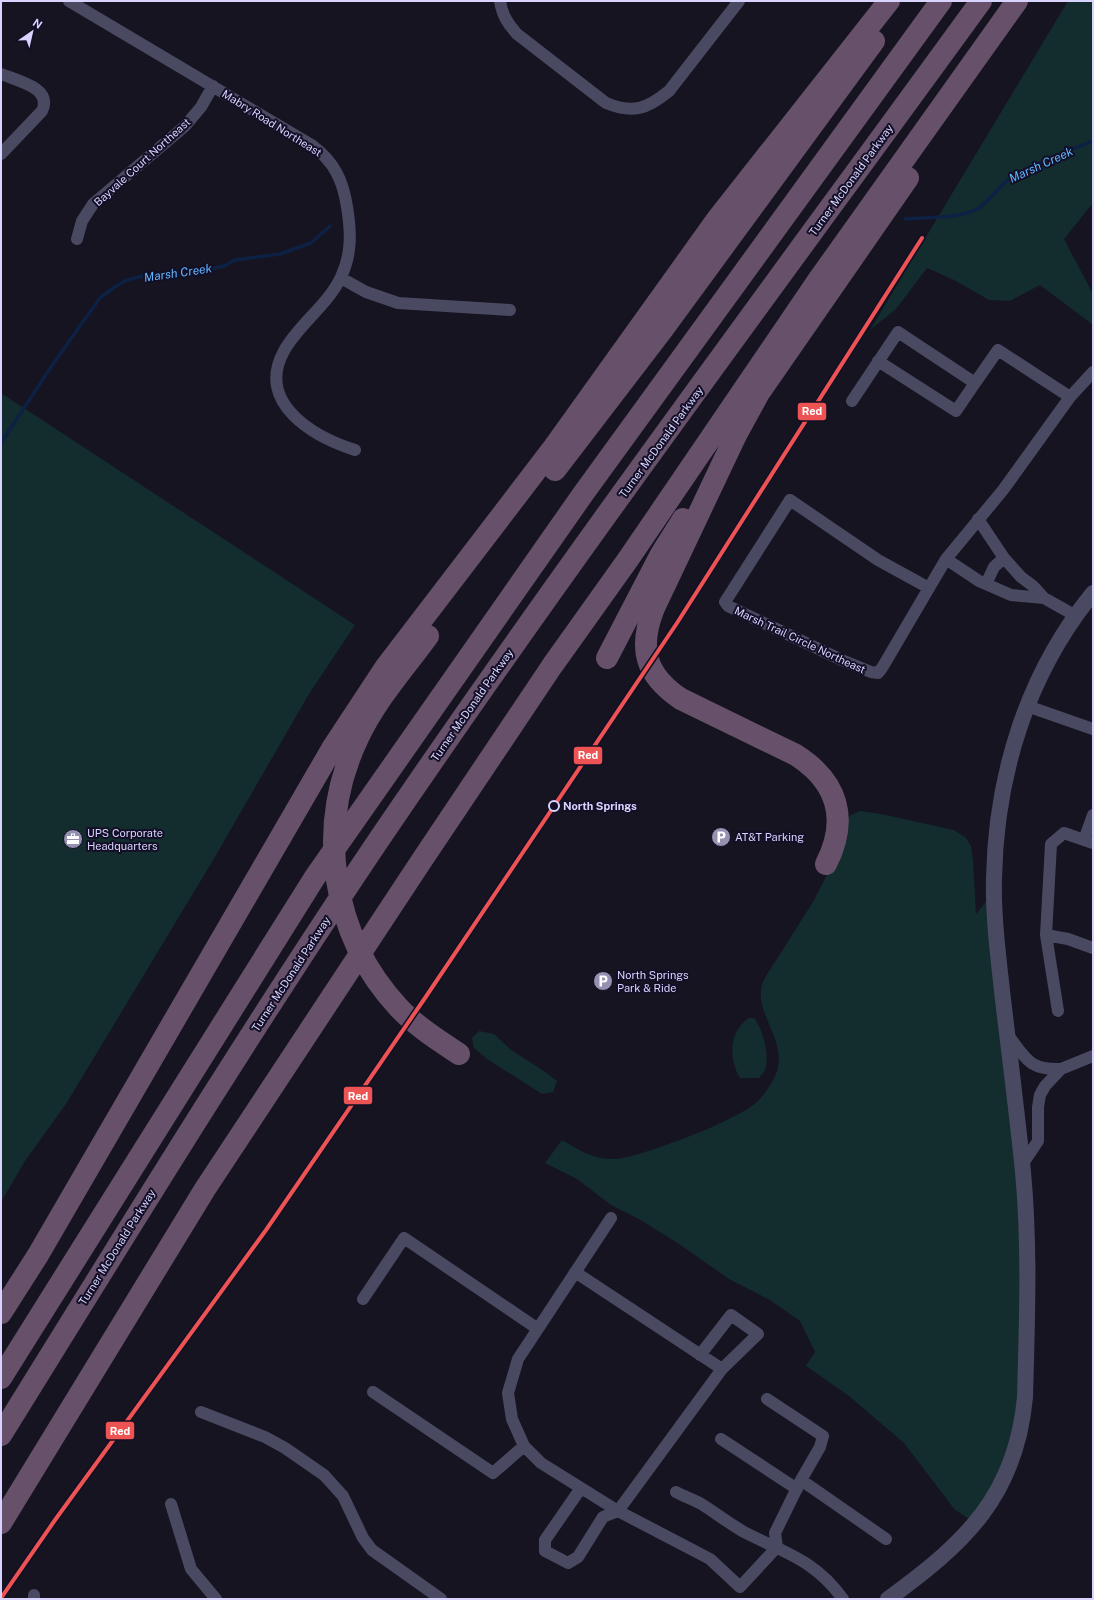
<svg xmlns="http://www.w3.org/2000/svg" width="1094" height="1600" font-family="'Public Sans',sans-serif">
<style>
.green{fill:#132c2d}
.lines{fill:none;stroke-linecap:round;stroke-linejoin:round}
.stream{stroke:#0d2144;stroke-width:3.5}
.minor{stroke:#4a4962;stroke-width:12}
.tertiary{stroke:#4a4962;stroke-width:16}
.motorway{stroke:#67516a;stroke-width:22}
.metro-1-casing{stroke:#130f26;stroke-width:7}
.metro-1{stroke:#ed5353;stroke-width:4}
.stop-dot{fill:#130f26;stroke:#d9d4ff;stroke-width:2}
.labels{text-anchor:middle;stroke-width:4;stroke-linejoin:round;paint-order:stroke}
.street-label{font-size:11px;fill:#d9d4ff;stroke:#130f26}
.stop-label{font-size:11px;font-weight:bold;fill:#d9d4ff;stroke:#130f26;text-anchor:start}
.poi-label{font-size:11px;fill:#d9d4ff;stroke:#130f26;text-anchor:start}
.water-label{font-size:12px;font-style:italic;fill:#62b6ff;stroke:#130f26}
.line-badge{stroke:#130f26;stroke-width:1.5}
.badge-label{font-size:11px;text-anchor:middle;font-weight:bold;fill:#fff}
</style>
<rect width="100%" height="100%" fill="#161421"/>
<!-- green -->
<path class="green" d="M1068 1H1093V203L1064 239 1093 294V325L1040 285 1010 301 989 300 954 280 927 268 896 309 870 330Z
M1 393 355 625 309 694 212 862 66 1104 25 1161 1 1202Z
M860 811 881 814 954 830 966 838 971 846 973 860 976 914 998 887 1021 1084 1036 1269 1020 1448 971 1520 955 1510 904 1443 849 1396 806 1366 815 1352 800 1321 770 1300 729 1279 679 1244 639 1219 611 1205 577 1179 545 1163 562 1140C579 1150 594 1160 615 1159 642 1157 738 1120 757 1102 764 1095 772 1083 776 1074 788 1043 758 1018 761 990 761 985 764 980 766 976L813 902 836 857 849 816Z
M749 1018H754C763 1029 770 1056 765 1070 764 1073 760 1076 759 1078H740C728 1058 729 1031 749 1018Z
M479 1031 494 1034 511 1050 544 1071 557 1081 553 1092 542 1094 487 1059 474 1048 472 1038Z"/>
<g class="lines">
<!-- stream -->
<path class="stream" d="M905 219C926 217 959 219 977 209 991 201 998 185 1012 177 1037 162 1066 152 1093 141
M1 443 53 364 90 312 100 298 113 288 127 280 143 276 188 274 224 266 235 260 280 254 311 243 330 226"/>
<!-- minor -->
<path class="minor" d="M69 1 313 146C334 162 343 180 347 207 351 231 352 254 341 277 328 305 298 325 284 351 255 403 314 437 355 450
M500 1C502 15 508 24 517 34L606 103C633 114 647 109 669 91L739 1
M1 74C18 81 53 88 42 111L1 154
M77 239 82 221 93 204 185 126 201 107 213 86
M341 278 366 292 398 303 510 310
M878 361 956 411 975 383
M852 401 898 332 975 383 998 350 1070 397
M978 519 1004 558 1021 577 1033 586 1044 598 1076 616
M946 559 979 581 1011 595 1044 598
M986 584 994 567 1004 558
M929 588 878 560 790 500 725 602 728 606 844 661 871 672 878 673 882 668 946 559 1003 490 1070 397 1093 372
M1027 706 1093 729
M1084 840 1093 815
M1046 935 1068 939 1093 948
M1058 1011 1046 935 1051 844 1064 833 1093 843
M1007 1034C1026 1058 1028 1070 1061 1069L1045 1086 1040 1095 1038 1107V1141L1022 1165
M1061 1069 1093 1056
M611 1218 518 1359 508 1393 512 1419 524 1446 541 1463 618 1511 710 1559 740 1587 777 1547 775 1533 801 1480 820 1447 823 1436 767 1399
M575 1272 722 1369 618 1511 603 1517 578 1557 568 1563 545 1551V1540L581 1488
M363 1299 404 1238 538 1329
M700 1355 731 1315 758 1334 722 1369
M373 1392 493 1473 524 1446
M201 1412 265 1437 285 1448 324 1475 343 1496 363 1538 372 1550 441 1599
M721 1439 797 1489
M801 1480 886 1539
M676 1492C685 1497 695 1500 703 1505 717 1514 730 1524 744 1532 785 1553 815 1560 843 1599
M171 1504 191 1569 216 1599
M34 1599V1595"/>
<!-- tertiary -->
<path class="tertiary" d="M888 1599C965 1543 1016 1496 1025 1397 1027 1322 1030 1247 1023 1172 1017 1112 1009 1051 1002 991 998 954 993 915 994 878 996 775 1027 674 1093 593"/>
<!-- motorway -->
<path class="motorway" d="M555 470 663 329 874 41
M428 636C404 669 375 701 358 738 315 828 331 935 399 1008 416 1026 438 1040 459 1054
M607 658 661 554 683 519
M826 864C849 819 838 782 796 755L681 699C645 675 638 648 654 608L736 435 759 393 908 178
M1 1313 38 1255 333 747 385 668 554 447 718 218 889 1
M1 1378 315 877 583 494 941 1
M1 1435C125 1235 248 1034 380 838 573 554 779 279 981 1
M1 1523 205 1189 422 860 552 666 629 558 819 279 1017 1"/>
<defs>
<path id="metro-1" d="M1 1598 55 1520 266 1230 425 998 677 623 922 238"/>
</defs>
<!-- metro-1 casing -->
<use href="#metro-1" class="metro-1-casing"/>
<!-- metro-1 -->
<use href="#metro-1" class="metro-1"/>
</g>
<!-- icons -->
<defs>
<symbol id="parking-disc" viewBox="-11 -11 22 22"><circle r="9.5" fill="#9591b1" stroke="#130f26"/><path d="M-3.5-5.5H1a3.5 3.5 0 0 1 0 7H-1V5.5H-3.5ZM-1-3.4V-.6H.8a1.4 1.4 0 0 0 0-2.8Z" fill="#fff"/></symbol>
<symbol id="office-disc" viewBox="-11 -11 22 22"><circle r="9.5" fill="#9591b1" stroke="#130f26"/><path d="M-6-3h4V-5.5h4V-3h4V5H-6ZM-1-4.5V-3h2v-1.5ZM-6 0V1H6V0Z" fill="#fff"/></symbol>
</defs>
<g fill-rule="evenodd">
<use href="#parking-disc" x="710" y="826" width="22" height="22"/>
<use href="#office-disc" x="62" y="828" width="22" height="22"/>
<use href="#parking-disc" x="592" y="970" width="22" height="22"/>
</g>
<!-- markers -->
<circle class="stop-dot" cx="554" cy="806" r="5"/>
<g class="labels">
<!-- street labels -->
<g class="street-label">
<text transform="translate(272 123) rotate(32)" y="4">Mabry Road Northeast</text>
<text transform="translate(142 162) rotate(-42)" y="4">Bayvale Court Northeast</text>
<text transform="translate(851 180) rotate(-54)" y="4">Turner McDonald Parkway</text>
<text transform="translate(661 442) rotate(-54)" y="4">Turner McDonald Parkway</text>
<text transform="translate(800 640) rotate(25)" y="4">Marsh Trail Circle Northeast</text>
<text transform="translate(472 705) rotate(-55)" y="4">Turner McDonald Parkway</text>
<text transform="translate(291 974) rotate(-57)" y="4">Turner McDonald Parkway</text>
<text transform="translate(117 1247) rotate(-58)" y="4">Turner McDonald Parkway</text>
</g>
<!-- stop labels -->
<g class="stop-label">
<text x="563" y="810">North Springs</text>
</g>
<!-- poi labels -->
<g class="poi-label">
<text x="87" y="837">UPS Corporate<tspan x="87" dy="13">Headquarters</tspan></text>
<text x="735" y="841">AT&amp;T Parking</text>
<text x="617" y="979">North Springs<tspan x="617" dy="13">Park &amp; Ride</tspan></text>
</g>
<!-- water labels -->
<g class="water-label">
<text transform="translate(1041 165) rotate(-25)" y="4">Marsh Creek</text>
<text transform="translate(178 273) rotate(-8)" y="4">Marsh Creek</text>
</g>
</g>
<g class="line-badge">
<rect x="797" y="402" width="30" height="19" rx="4" fill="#ed5353"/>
<rect x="573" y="746" width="30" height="19" rx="4" fill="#ed5353"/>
<rect x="343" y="1086" width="30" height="19" rx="4" fill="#ed5353"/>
<rect x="105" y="1421" width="30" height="19" rx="4" fill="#ed5353"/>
</g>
<g class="badge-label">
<text x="812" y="415">Red</text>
<text x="588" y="759">Red</text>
<text x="358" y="1100">Red</text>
<text x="120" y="1435">Red</text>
</g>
<!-- border -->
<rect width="1094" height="1600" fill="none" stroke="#d9d4ff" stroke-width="4"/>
<!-- north arrow -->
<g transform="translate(32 32) rotate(34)" stroke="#130f26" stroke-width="3" paint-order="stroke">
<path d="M0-3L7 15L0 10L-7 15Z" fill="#d9d4ff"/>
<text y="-6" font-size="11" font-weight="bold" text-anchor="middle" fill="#d9d4ff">N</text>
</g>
</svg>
